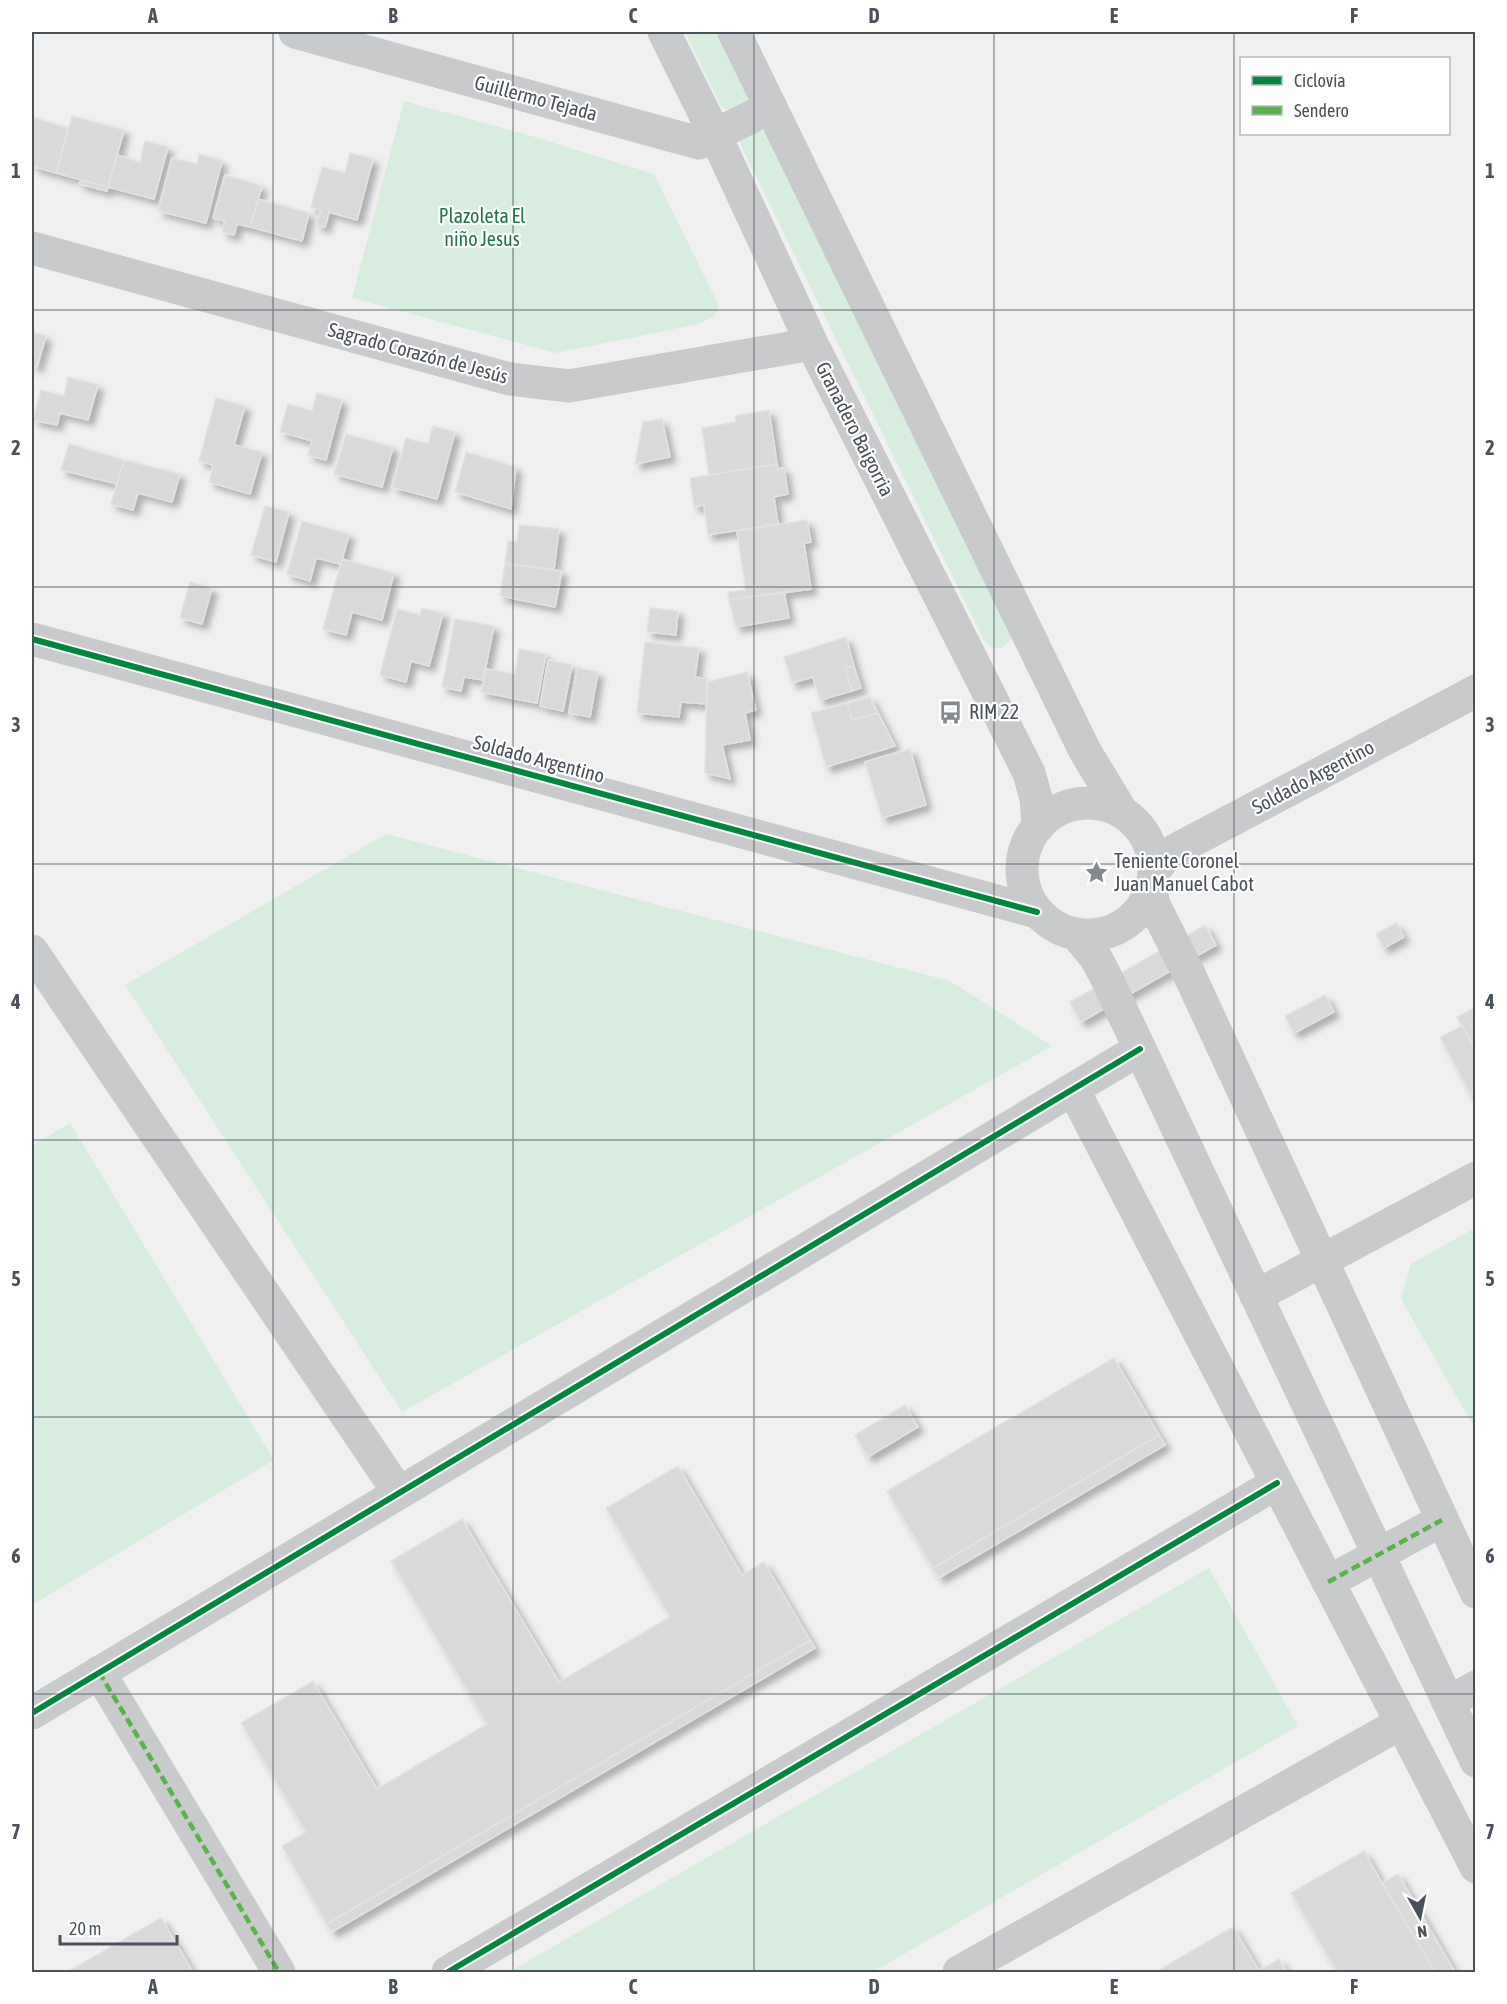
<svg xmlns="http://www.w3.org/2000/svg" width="1507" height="2004" font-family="'Asap Condensed',sans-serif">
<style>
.green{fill:#d7ede0}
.building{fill:#d9d9da;stroke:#e1e2e3;stroke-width:1.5;filter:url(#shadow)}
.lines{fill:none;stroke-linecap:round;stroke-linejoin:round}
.street{stroke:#c8cacb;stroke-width:33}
.quiet{stroke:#57b448;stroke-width:4.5;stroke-dasharray:9 4.5;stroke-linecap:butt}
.cycleway-casing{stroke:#fff;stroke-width:10}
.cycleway{stroke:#00873e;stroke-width:6}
.grid{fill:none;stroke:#49515a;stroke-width:1.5;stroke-opacity:0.55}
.labels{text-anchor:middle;stroke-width:4.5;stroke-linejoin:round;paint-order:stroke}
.street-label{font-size:20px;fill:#49515a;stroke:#fff}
.park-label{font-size:20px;fill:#21754e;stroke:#fff}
.poi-label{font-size:20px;fill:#49515a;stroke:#fff;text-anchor:start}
.neatline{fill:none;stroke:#49515a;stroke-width:2}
.grid-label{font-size:20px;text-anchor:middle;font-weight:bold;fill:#49515a}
</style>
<defs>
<filter id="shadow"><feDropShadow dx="5.5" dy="5.5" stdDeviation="3" flood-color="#0004"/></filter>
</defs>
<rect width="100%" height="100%" fill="#f0f0f0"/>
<!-- green -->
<path class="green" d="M685 32H717L747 94 748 100 731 112 721 106Z
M404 101 525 134 654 174 719 306 714 317 698 324 556 353 352 298Z
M757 129 766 133 1011 636 1009 642 1002 648H993L984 640 741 146 740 141Z
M386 834 950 981 1052 1046 402 1412 125 985Z
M70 1123 274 1460 32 1605V1146Z
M1475 1228V1429L1401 1299 1411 1264Z
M1209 1568 1298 1726 873 1972H509Z"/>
<!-- building -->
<path class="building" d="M72 116 124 130 108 187 56 173Z
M32 117 68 128 56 173 32 166Z
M145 141 168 147 154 199 108 187 117 155 140 162Z
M350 153 373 159 357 220 329 212 325 227 316 225 321 210 311 207 322 167 345 173Z
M199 154 222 161 206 223 158 211 172 158 197 164Z
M225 175 262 186 250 227 237 224 234 235 222 232 225 221 213 218Z
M81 180 108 187 107 191 79 184Z
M258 199 309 213 302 241 250 227Z
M32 332 46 336 37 367 32 366Z
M68 377 98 385 88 420 60 413 57 425 33 420 41 390 64 396Z
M317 393 342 400 326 460 308 455 312 441 280 432 288 404 312 411Z
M216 398 245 406 234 445 262 452 250 494 209 482 213 465 199 461Z
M769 410 777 464 709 475 702 428 736 422 735 416Z
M662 419 670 457 635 464 643 422Z
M433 426 455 432 437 499 392 487 406 438 428 444Z
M346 434 393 447 382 487 334 474Z
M69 444 124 460 117 484 61 470Z
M466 452 516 467 511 509 455 492Z
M124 460 180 474 172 502 138 493 133 510 111 504Z
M777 464 778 469 784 468 788 494 774 497 778 524 708 535 704 505 694 507 690 478Z
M265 506 289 512 276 562 251 555Z
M807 520 811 542 804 543 811 589 729 600 728 592 746 590 737 531Z
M302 521 349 534 341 564 316 558 310 581 287 574Z
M519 525 559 529 554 569 505 564 508 541 517 542Z
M342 559 394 573 382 620 352 612 346 635 323 629Z
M505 564 562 571 555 607 500 596Z
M190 582 212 588 202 624 180 618Z
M784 592 789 618 736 627 729 600Z
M422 608 443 613 429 666 411 661 406 682 380 675 397 609 420 615Z
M650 608 678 611 676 635 647 632Z
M455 619 494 626 483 680 464 677 461 691 442 687Z
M846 637 854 666 845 668 852 691 820 700 813 677 792 683 784 657Z
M645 642 699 648 695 677 707 679 706 704 681 702 679 717 637 713Z
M519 649 546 654 537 703 481 692 486 669 515 674Z
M548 660 572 665 563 711 540 706Z
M854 666 861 688 852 691 845 668Z
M577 668 598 672 590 717 569 713Z
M747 672 756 710 745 713 750 740 722 745 730 779 705 773 707 682Z
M870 697 878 713 852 720 847 703Z
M847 703 852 720 878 713 895 746 826 767 811 713Z
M910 749 926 805 882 818 865 762Z
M1396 923 1404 937 1384 948 1376 934Z
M1205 925 1216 945 1081 1022 1070 1002Z
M1325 995 1334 1012 1294 1033 1285 1016Z
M1476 1007V1051L1457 1017Z
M1462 1026 1476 1051V1093L1471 1095 1440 1037Z
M1114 1358 1159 1435 933 1568 887 1491Z
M905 1405 918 1427 868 1457 855 1435Z
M1159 1435 1165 1445 939 1578 933 1568Z
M678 1466 742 1575 764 1562 810 1640 327 1924 282 1846 306 1832 241 1723 313 1681 377 1789 487 1724 391 1561 462 1519 559 1682 670 1617 606 1508Z
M810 1640 815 1648 332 1932 327 1924Z
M1364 1851 1382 1883 1435 1972H1337L1291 1893Z
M1398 1874 1455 1972H1435L1382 1883Z
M161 1918 193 1972H67Z
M1233 1927 1260 1972H1161L1159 1970Z
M1279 1959 1287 1972H1260L1259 1971Z"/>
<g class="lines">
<!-- street -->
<path class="street" d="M295 32 699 143 771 107
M664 32 715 135 812 344 1029 773 1036 798 1038 827
M734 32 1085 751 1122 812
M32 248 510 379 569 386 812 344
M32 639 1037 912
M1022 869a66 66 0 1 1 132 0a66 66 0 1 1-132 0Z
M1155 870 1164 858 1177 849 1476 691
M1151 889 1154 905 1188 972 1476 1592
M1077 935 1096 958 1105 975 1476 1761
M32 951 399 1493
M1073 1089 1476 1867
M1256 1296 1476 1178
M1328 1582 1442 1520
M99 1672 279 1972
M1448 1702 1476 1687
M32 1713 1140 1049
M448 1972 1277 1483
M959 1972 1401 1723"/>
<!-- quiet -->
<path class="quiet" d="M1328 1582 1442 1520
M99 1672 279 1972"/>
<defs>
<path id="cycleway" d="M32 639 1037 912
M32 1713 1140 1049
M448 1972 1277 1483"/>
</defs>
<!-- cycleway casing -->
<use href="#cycleway" class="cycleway-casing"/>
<!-- cycleway -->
<use href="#cycleway" class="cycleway"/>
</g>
<!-- grid -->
<path class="grid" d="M273 32V1972M513 32V1972M754 32V1972M994 32V1972M1234 32V1972M32 310H1476M32 587H1476M32 864H1476M32 1140H1476M32 1417H1476M32 1694H1476"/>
<!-- icons -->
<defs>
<symbol id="bus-bare" viewBox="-9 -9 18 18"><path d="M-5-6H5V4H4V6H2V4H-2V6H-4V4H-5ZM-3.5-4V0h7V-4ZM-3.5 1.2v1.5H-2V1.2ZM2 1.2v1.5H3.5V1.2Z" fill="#83898e" stroke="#fff" stroke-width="2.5" paint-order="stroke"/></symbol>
<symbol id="sight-bare" viewBox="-9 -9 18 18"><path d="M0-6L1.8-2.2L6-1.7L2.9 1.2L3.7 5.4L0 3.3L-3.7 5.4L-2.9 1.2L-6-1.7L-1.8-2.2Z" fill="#83898e" stroke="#fff" stroke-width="2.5" paint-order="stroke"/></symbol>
</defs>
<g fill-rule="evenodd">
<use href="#bus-bare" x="934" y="696" width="33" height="33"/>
<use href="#sight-bare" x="1080" y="856" width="33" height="33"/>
</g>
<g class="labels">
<!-- street labels -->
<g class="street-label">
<text transform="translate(536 98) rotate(15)" y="7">Guillermo Tejada</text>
<text transform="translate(418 353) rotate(15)" y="7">Sagrado Corazón de Jesús</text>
<text transform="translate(855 429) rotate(63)" y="7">Granadero Baigorria</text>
<text transform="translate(539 759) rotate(15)" y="7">Soldado Argentino</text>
<text transform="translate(1313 777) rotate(-28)" y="7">Soldado Argentino</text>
</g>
<!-- park labels -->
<g class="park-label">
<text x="482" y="223">Plazoleta El<tspan x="482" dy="23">niño Jesus</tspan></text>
</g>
<!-- poi labels -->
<g class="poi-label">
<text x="969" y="719">RIM 22</text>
<text x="1114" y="868">Teniente Coronel<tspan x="1114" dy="23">Juan Manuel Cabot</tspan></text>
</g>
</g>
<!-- border -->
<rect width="1507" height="2004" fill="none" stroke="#ffffff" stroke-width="66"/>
<!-- legend -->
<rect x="1240" y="57" width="210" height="78" fill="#ffffff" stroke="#b6b9bd" stroke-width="1.5"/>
<rect x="1252" y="76" width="30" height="9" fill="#00873e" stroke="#b6b9bd" stroke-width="1.5"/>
<text x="1294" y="87" font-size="18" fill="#49515a">Ciclovía</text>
<rect x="1252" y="106" width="30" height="9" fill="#57b448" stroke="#b6b9bd" stroke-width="1.5"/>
<text x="1294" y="117" font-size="18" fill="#49515a">Sendero</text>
<!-- north arrow -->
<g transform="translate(1420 1917) rotate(171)" stroke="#ffffff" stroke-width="4.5" paint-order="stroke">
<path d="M0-4.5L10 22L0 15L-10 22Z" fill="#49515a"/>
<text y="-9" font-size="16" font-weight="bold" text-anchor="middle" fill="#49515a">N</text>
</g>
<!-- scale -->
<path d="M60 1935v9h117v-9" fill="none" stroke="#49515a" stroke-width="3"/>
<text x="69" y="1935" font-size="18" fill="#49515a" stroke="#ffffff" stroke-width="4.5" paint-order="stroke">20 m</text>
<rect x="33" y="33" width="1441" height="1938" class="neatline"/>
<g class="grid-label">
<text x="153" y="23">A</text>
<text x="393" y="23">B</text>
<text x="633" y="23">C</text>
<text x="874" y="23">D</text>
<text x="1114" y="23">E</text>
<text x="1354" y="23">F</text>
<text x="16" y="178">1</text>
<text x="1490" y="178">1</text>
<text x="16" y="455">2</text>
<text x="1490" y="455">2</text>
<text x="16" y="732">3</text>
<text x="1490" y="732">3</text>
<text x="16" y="1009">4</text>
<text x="1490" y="1009">4</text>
<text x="16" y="1286">5</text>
<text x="1490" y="1286">5</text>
<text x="16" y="1563">6</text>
<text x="1490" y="1563">6</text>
<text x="16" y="1839">7</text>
<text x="1490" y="1839">7</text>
<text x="153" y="1994">A</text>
<text x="393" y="1994">B</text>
<text x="633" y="1994">C</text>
<text x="874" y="1994">D</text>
<text x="1114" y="1994">E</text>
<text x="1354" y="1994">F</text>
</g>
</svg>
